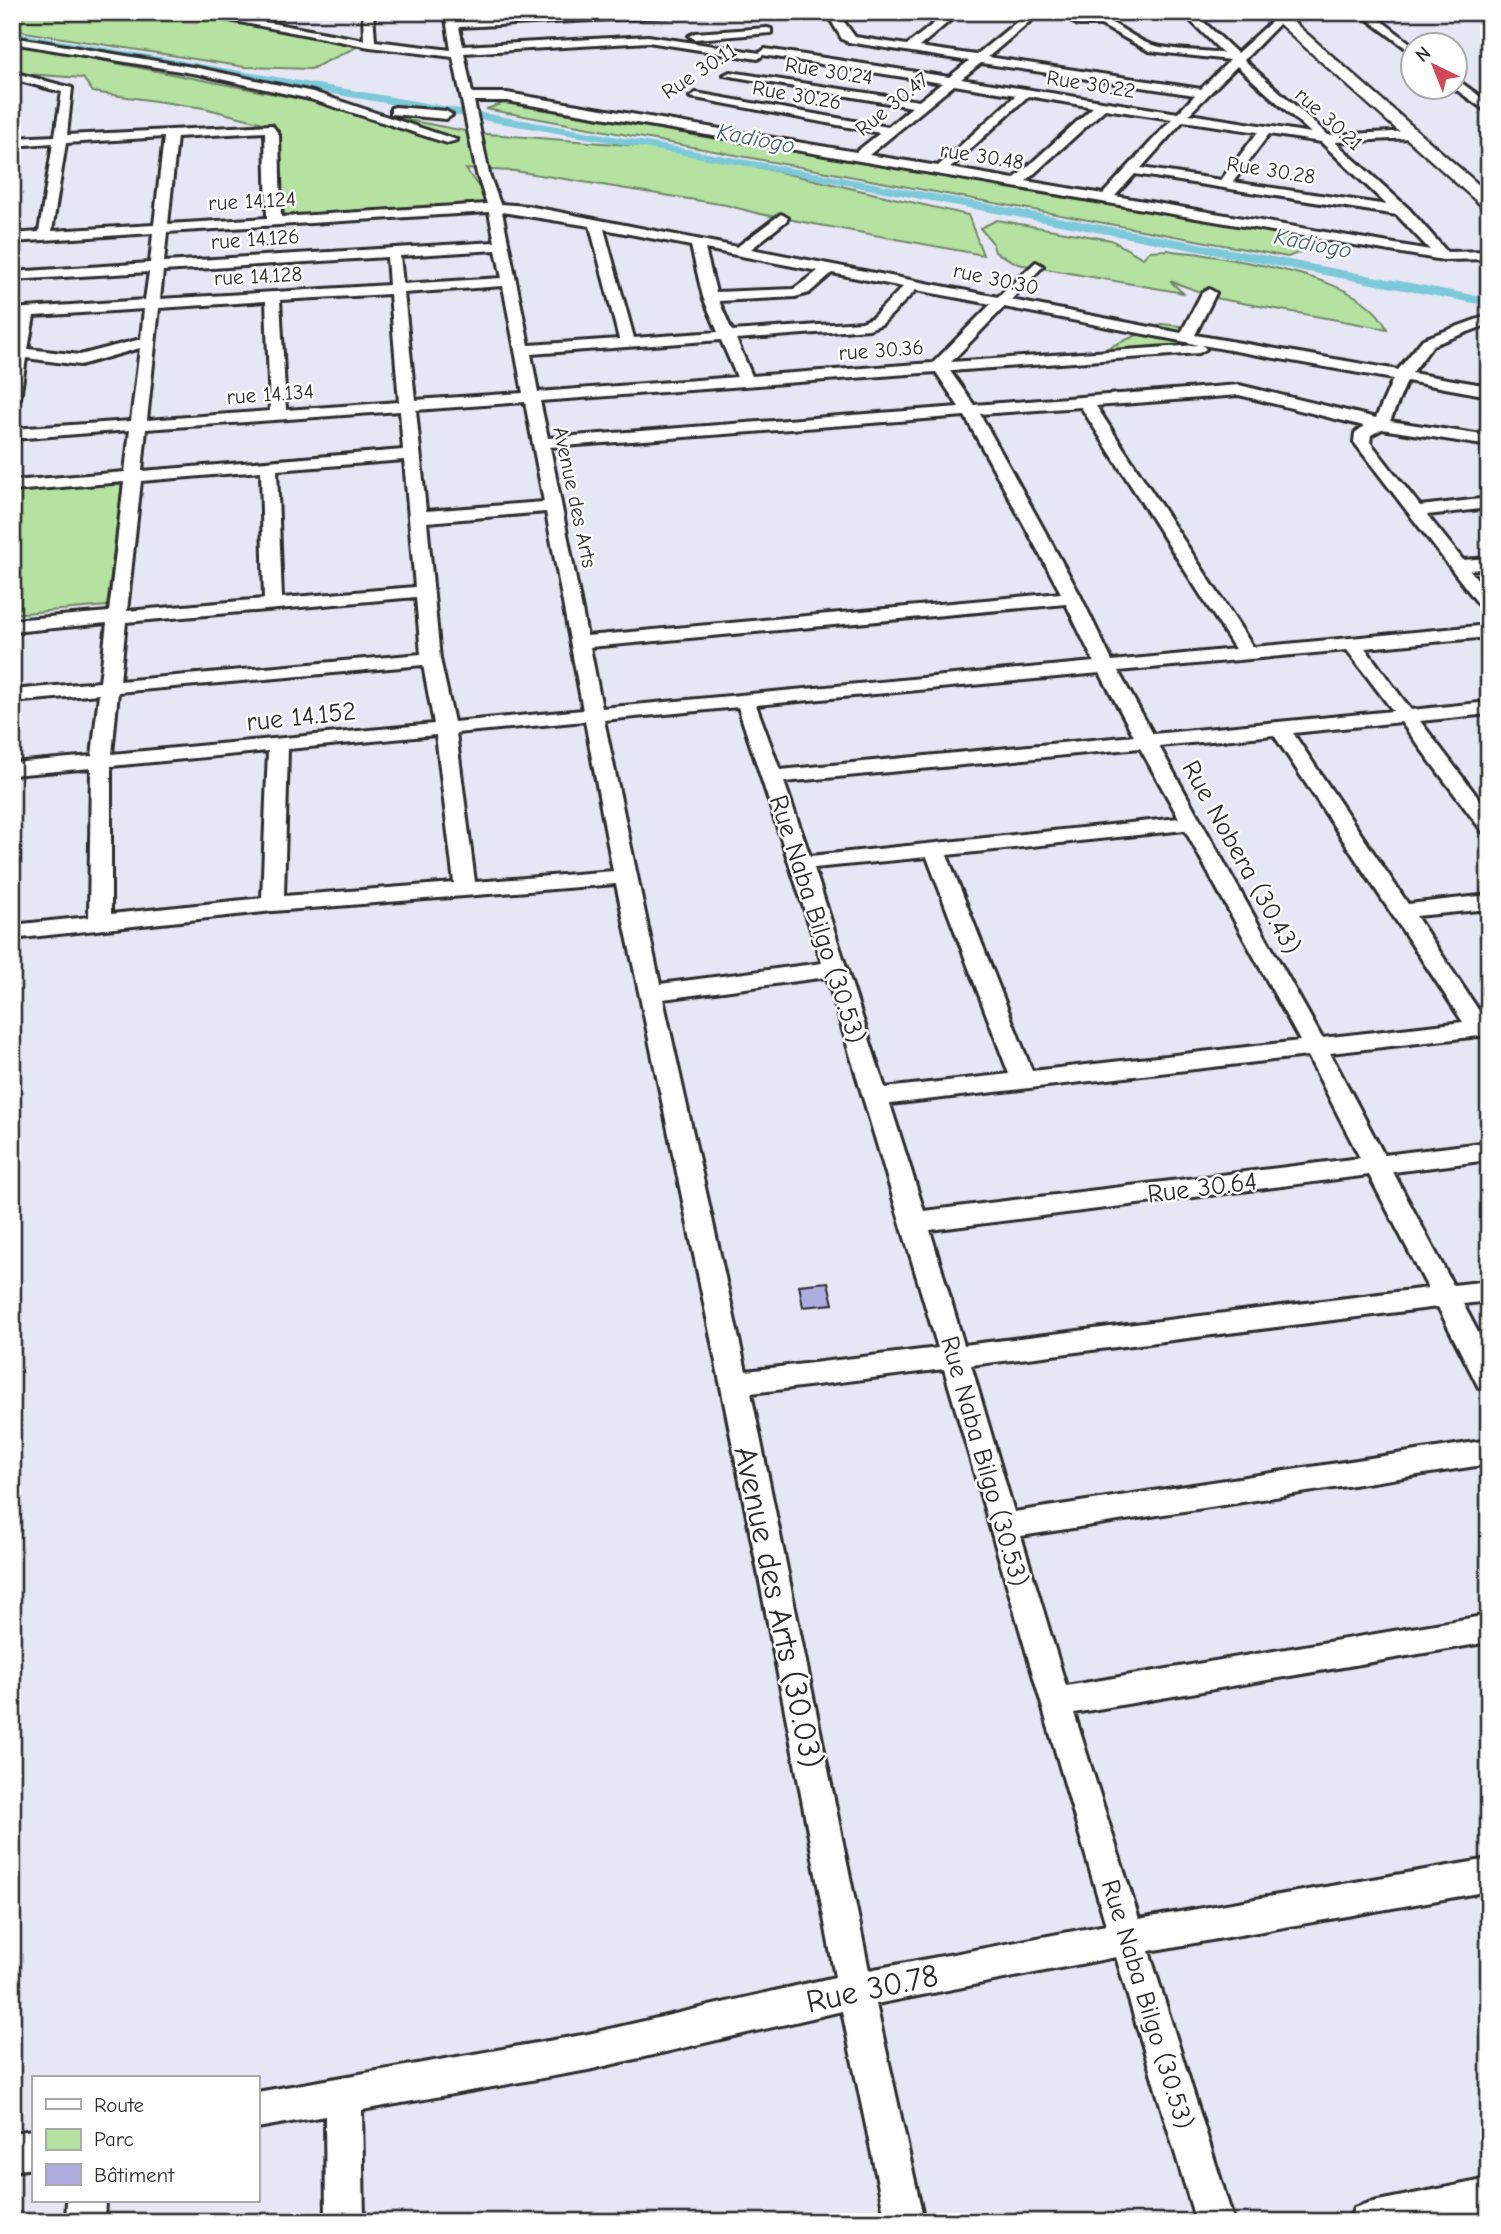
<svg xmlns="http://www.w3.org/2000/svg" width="1501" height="2234" font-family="'Comic Neue',sans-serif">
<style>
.green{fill:#b5e2a1;stroke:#708666;stroke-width:2}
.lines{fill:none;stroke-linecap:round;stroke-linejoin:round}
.canal{fill:#7bc9d9;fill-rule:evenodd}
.building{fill:#aeaddf;stroke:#2b2b2b;stroke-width:2}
.minor-casing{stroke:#2b2b2b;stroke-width:6}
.major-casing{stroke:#2b2b2b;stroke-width:5}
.minor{fill:#fff;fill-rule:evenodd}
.major{fill:#fff;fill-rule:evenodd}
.labels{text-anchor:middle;stroke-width:5;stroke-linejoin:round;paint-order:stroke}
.far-street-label{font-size:21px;fill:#2b2b2b;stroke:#fff}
.far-water-label{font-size:23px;font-style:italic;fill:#476268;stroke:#fff}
.street-label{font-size:26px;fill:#2b2b2b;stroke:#fff}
.near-street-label{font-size:32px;fill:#2b2b2b;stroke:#fff}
</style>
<rect width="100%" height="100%" fill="#e7e6f5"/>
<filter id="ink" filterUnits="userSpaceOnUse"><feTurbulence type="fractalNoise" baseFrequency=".0143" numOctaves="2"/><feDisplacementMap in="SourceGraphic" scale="14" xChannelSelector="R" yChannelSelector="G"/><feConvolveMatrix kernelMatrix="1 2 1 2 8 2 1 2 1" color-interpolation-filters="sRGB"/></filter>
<g filter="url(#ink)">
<!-- green -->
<path class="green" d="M12 12H176L361 45 311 69 245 67 12 30Z
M12 43 475 133 679 149 968 215 983 255 760 214 726 205 515 171 466 169 492 206 285 218 275 126 204 108 93 92 83 78 12 73Z
M504 103 1327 241 1288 257 486 109Z
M997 220 1111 240 1143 258 1150 251 1168 250C1179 253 1189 252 1200 254 1252 264 1364 276 1387 329L1220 299 1170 281 1183 293 1018 264 995 252 992 242 980 228Z
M1162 324 1190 327 1181 339 1217 346 1096 353Z
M122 482 107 606 12 614V490Z"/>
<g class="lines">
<!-- canal -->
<path class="canal" d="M12 32C505 115 998 204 1489 298V306L752 167 12 38Z"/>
</g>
<!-- building -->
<path class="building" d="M828 1282 833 1304 803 1307 799 1285Z"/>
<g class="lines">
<defs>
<path id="minor" d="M187 12H211L364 40 363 12H373L375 41 451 50 445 12H455L457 20 621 12H695L690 15 459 27 463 46 648 36 760 53 765 49 949 77 969 61 848 42 842 39 826 12H837L855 37 907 45 948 12H960L919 47 976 55 1029 12H1041L988 57 1201 89 1230 60 1149 51 1101 25H1078L1073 22C1099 3 1128 38 1152 45 1174 51 1201 50 1223 53L1182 12H1193L1237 53 1280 14 1284 15V19L1244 60 1328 135 1415 131 1417 134 1411 138 1335 142 1409 209 1447 252 1489 251V259L1443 260 507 101H474L489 174 500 204 528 206 737 247 781 214 788 218 786 221 751 249 998 297 1036 262 1043 266 1011 300 1181 333 1202 293 1209 289 1216 293 1195 335 1398 370 1423 339 1489 315V324L1433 345 1412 373 1489 386V396L1407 381 1390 421 1489 436V446L1382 429 1371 435 1370 442 1420 506 1489 498V508L1427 515 1463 560 1489 558V568L1470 570 1489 594V611L1483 610 1354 442 1355 433 1364 426 1239 395 1096 406 1253 647 1489 625V637L1365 648 1411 710 1489 702V714L1420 721 1489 812V833L1482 831 1401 722 1293 733 1408 904 1489 895V909L1416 916 1485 1020 1489 1019V1035L1330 1053 1384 1155 1489 1142V1160L1393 1172 1453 1285 1489 1281V1301L1463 1304 1489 1353V1391L1479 1388 1438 1307 971 1365 1014 1512 1489 1440V1464L1021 1536 1066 1686 1489 1615V1642L1074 1713 1139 1919 1489 1859V1891L1149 1951 1234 2222H1196L1116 1957 876 2004 924 2222H886L842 2011 588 2070 362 2110 364 2222H326L325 2116 257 2128V2092L588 2034 835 1977C768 1610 694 1248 616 884L273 911 12 939V925L89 917 91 768 12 775V763L92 756 99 694 12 702V690L100 682 107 623 12 632V620L109 612 124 482 12 491V481L125 472 130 430 12 439V429L131 421 140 348 80 365 26 358 20 398 12 403V353L19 317H12V309L145 300 149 272 12 280V272L150 263 153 233 12 242V234L39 232 53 143 12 146V138L55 136 62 92 12 79V72L72 88 67 135 272 125 279 135 281 217 487 204 477 174 453 57 370 47ZM648 42 758 59 763 55 942 83 919 101 730 72 724 75 912 107 888 127 696 93 690 97 880 133 856 152 507 93H472L464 53ZM981 63 1195 95 1178 113 961 79ZM1237 66 1247 75 1311 133 1189 114ZM954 85 1016 95 938 166 869 155ZM1028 96 1093 107 1014 179 950 168ZM1105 109 1172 119 1103 194 1026 181ZM1183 121 1258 132 1221 180 1141 168ZM265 132 267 218 168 224 177 137ZM1269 134 1321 142 1387 205 1233 182ZM164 137 154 225 52 231 66 143ZM1135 174 1397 215 1430 250 1115 196ZM489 212 495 242 164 262 167 232ZM502 212 590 226 619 339 529 345ZM604 229 691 246 703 297 718 332 634 338ZM705 249 818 271 794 289 716 292ZM496 250 502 278 403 284 400 256ZM387 257 389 285 160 299 163 271ZM832 273 903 287 872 318 862 322 732 331 719 301 795 297 809 293ZM503 286 523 393 415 400 404 293ZM916 290 991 304 933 363 752 376 736 339 869 329 882 324ZM390 294 399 402 286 410 280 300ZM266 301 270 411 147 420 159 308ZM1004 307 1186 342 1198 345 951 362ZM144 309 141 339 80 355 28 349 34 316ZM721 340 737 377 538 392 531 354ZM1202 345 1393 379 1376 418 1239 385 974 405 950 371 1199 353 1206 349ZM936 372 959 407 548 438 540 401ZM525 402 544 502 426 511 416 410ZM1081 407 1235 649 1112 661 1080 595 980 414ZM400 411 403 450 142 471 146 429ZM965 416 1061 593 587 636 550 447ZM404 460 415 587 282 598 277 470ZM261 471 264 599 127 611 141 481ZM546 512 583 710 454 722 440 659 427 522ZM416 597 421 654 120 681 126 622ZM1066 604 1094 662 602 708 590 647ZM1347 650 1393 711 1153 734 1118 671ZM423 665 434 724 112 754 118 692ZM1100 673 1134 736 780 770 756 705ZM738 707 822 963 660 984 604 720ZM585 721 613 871 475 882 456 733ZM436 735 454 883 284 896 288 749ZM1274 735 1463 1022 1322 1038 1159 746ZM1140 748 1179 818 810 856 784 782ZM268 751 262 898 111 914V766ZM1185 830 1300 1041 1032 1071 947 855ZM927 857 1009 1074 885 1088 814 868ZM827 977 938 1348 746 1371 663 999ZM1308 1056 1360 1158 924 1211 890 1104ZM1369 1175 1428 1288 964 1345 930 1230ZM944 1369 1106 1925 869 1970 751 1393Z
M1358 12H1370L1414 46V54Z
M1475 12H1487L1489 22Z
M767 28 771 29V33L695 39 689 36 695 33Z
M12 37 198 68 313 92 457 140 447 143 310 99 198 74 12 43Z
M1456 79 1489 103V113L1454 88Z
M395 107 446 111 452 115 446 119 391 114V108Z
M33 2130V2168L12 2171V2133Z
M1489 2179V2217L1465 2222H1349L1354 2208 1368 2203Z
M67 2201H105L104 2222H66Z"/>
<path id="major" d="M1266 12H1282L1489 194V208L1483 207Z"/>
</defs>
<!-- minor casing -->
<use href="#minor" class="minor-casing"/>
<!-- major casing -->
<use href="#major" class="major-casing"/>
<!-- minor -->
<use href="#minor" class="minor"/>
<!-- major -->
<use href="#major" class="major"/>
</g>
</g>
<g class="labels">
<!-- far-street labels -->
<g class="far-street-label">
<text transform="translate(699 71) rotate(-33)" y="7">Rue 30.11</text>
<text transform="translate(829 71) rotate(9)" y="7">Rue 30.24</text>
<text transform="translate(1091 84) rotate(9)" y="7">Rue 30.22</text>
<text transform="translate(797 95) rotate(10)" y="7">Rue 30.26</text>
<text transform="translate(892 104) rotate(-39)" y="7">Rue 30.47</text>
<text transform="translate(1329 119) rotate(42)" y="7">rue 30.21</text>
<text transform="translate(982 156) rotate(9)" y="7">rue 30.48</text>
<text transform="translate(1271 170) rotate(9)" y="7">Rue 30.28</text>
<text transform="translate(252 201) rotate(-3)" y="7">rue 14.124</text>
<text transform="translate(255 239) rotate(-4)" y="7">rue 14.126</text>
<text transform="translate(258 276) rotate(-3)" y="7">rue 14.128</text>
<text transform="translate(996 279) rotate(12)" y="7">rue 30.30</text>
<text transform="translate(881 350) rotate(-4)" y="7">rue 30.36</text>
<text transform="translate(270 394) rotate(-4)" y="7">rue 14.134</text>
<text transform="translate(575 497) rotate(78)" y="7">Avenue des Arts</text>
</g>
<!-- far-water labels -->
<g class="far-water-label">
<text transform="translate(756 138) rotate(11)" y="8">Kadiogo</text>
<text transform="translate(1313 243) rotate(11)" y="8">Kadiogo</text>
</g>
<!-- street labels -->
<g class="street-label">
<text transform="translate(301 716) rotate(-6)" y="9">rue 14.152</text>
<text transform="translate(1242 857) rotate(61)" y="9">Rue Nobera (30.43)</text>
<text transform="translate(818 919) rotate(72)" y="9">Rue Naba Bilgo (30.53)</text>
<text transform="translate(1202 1187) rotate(-7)" y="9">Rue 30.64</text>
<text transform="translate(985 1461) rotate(74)" y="9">Rue Naba Bilgo (30.53)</text>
<text transform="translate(1148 2004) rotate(73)" y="9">Rue Naba Bilgo (30.53)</text>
</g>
<!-- near-street labels -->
<g class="near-street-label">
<text transform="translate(779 1607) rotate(78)" y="11">Avenue des Arts (30.03)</text>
<text transform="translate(872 1988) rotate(-12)" y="11">Rue 30.78</text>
</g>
</g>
<!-- margin -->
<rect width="1501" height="2234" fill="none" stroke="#fff" stroke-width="42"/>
<rect x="21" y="21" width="1459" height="2192" fill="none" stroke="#2b2b2b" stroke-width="2.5" filter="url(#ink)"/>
<!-- legend -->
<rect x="32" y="2076" width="228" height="126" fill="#ffffff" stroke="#aaaaaa" stroke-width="2"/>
<rect x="46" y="2099" width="35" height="10" fill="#ffffff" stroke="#aaaaaa" stroke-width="2"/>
<text x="94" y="2112" font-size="21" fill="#2b2b2b">Route</text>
<rect x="46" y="2129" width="35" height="21" fill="#b5e2a1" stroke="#aaaaaa" stroke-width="2"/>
<text x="94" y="2146" font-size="21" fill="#2b2b2b">Parc</text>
<rect x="46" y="2164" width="35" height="21" fill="#aeaddf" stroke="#aaaaaa" stroke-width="2"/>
<text x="94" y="2182" font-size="21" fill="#2b2b2b">Bâtiment</text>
<!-- north arrow -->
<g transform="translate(1434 66) rotate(317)"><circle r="33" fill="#ffffff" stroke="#aaaaaa" stroke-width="2"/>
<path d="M0-5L12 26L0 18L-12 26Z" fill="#d1495b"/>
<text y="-10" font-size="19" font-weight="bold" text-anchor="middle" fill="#2b2b2b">N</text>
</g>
</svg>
